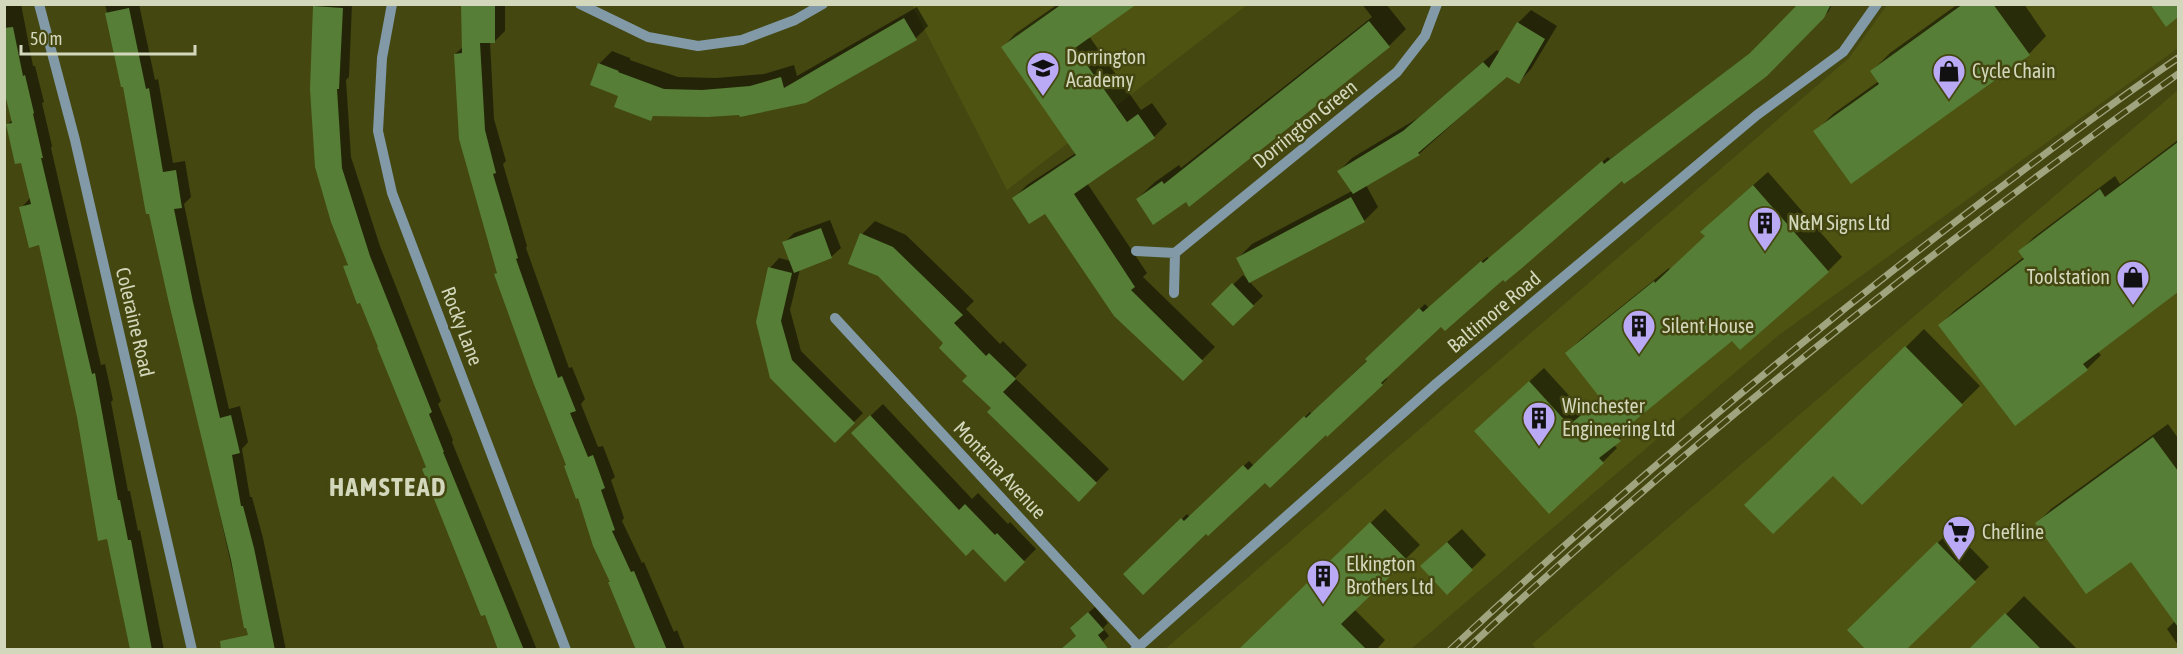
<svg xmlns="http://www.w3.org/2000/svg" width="2183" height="654" font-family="'Asap Condensed',sans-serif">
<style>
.built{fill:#4e5311}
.shadow{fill:#0007}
.building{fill:#567e36}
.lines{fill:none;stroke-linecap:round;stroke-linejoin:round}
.minor{stroke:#829aa8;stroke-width:10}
.rail-casing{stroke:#a1a57f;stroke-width:7}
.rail{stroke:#444710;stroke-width:4.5;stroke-dasharray:14;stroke-linecap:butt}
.labels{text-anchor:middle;stroke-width:5;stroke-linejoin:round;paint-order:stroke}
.poi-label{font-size:20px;fill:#d3d7bb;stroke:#444710;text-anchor:start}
.street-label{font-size:20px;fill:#d3d7bb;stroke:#444710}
.district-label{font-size:26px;font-weight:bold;letter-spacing:1.5px;fill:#d3d7bb;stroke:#444710}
</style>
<rect width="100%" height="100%" fill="#444710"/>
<!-- built -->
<path class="built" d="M912 5H1247L1007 190Z
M1887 5H2178V48L1779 335 1411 649 1164 650 1849 58Z
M2178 90V649L1537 650 1532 644Z"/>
<!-- shadow -->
<path class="shadow" d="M4 4H21L33 66H35L44 102 42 103 52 146 51 148 101 365 105 364 113 400 111 402 128 491H130L138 531 140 530 164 650H130L108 538 40 243 21 208 31 197 22 161 7 125 13 119 4 84Z
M105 4H139L155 80 158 79 173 163 185 161 191 197 184 204 202 292 229 409 240 406 248 442 242 449 250 497H252L263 538 286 650H252L247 626H245Z
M317 4H352L349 77 346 80 351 157 380 246 441 401 438 404 453 440 452 442 537 650H500L423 469 427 466 361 301 345 267 349 263 314 7Z
M462 4H505V31L495 41H490L494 119 506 161 503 164 527 246 526 248 569 368 572 367 585 399 581 404 598 447 603 446 615 477 611 480 624 518 622 521 642 563 644 562 674 632 677 630 685 650H638L495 274 498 272 455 54 463 47Z
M1058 4H1134L1089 36 1141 110 1152 103 1167 124 1154 137 1087 183 1147 273 1143 277 1215 347 1183 379 1045 211 1014 198 1027 185 1076 153 1003 47 1015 34Z
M1362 4H1386L1406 29 1389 46 1186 200 1137 199 1155 182 1179 165 1181 168 1372 17Z
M1800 4H1832L1829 11 1766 75 1622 179 1503 278 1441 325 1386 377 1387 379 1382 384 1206 531 1125 574 1187 514 1190 517 1249 461 1254 466 1310 412 1312 414 1425 304 1429 308 1487 257 1490 259 1608 157 1610 159 1628 146 1757 48Z
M1958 4H2024L2046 36 2029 54 1815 132 1833 114 1879 81 1872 71 1890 53Z
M917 7 928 26 916 38 740 113 655 114 651 119 619 95 599 64 612 51 630 58V60L678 77 716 78 764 74 794 65 797 76Z
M1531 10 1557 26 1531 69 1519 82 1507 75 1419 154 1366 185 1378 207 1364 221 1238 258 1252 244 1352 191 1339 171 1352 158 1418 118 1497 50 1500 53 1518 23Z
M2178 140V289L2097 351 2101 355 2087 369 1940 325 1954 311 2024 257 2020 251 2034 237 2115 176 2120 184Z
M1768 172 1842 257 1828 271 1732 339 1631 422 1634 426 1614 445 1617 448 1603 462 1490 417 1544 368 1584 412 1602 397 1567 353 1581 339 1669 268 1670 270 1706 236 1716 218Z
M830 220 841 248 831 257 800 269 790 310 801 351 863 413 835 441 772 378 770 268 779 258 791 261 784 243 794 233Z
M875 221 906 235 974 301 966 309 1000 344 1003 341 1027 365 1015 378 1109 469 1079 500 993 408 945 343 879 275 850 263 862 234Z
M1243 275 1263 296 1233 324 1213 304Z
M1924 329 1980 386 1862 503 1833 473 1747 505Z
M883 404 972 499 978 493 1008 524 1010 522 1036 549 1005 580 865 421Z
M2168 424 2178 438V645L2167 629 2175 621 2131 560 2037 523 2051 509Z
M1385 509 1420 545 1354 609 1385 640 1376 650H1240Z
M1462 529 1486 555 1447 593 1436 552Z
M1952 529 1989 567 1904 650 1849 630Z
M2024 596 2078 650H1971Z
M1095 607 1108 623 1103 628 1109 636 1093 650 1078 635 1077 622Z"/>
<!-- building -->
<path class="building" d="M461 4H495V43H480L485 130 496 173 493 174 518 258 516 259 558 378 562 376 576 411 570 413 588 457 593 455 605 488 601 490 615 530 612 531 631 572 634 571 667 650H636L608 582H610L593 546 578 498 576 499 564 466 566 465 533 382 494 274 497 273 459 139 454 54 462 53Z
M1062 4H1137L1075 48 1127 122 1138 114 1155 138 1074 194 1135 287 1131 290 1203 361 1183 381 1114 316 1045 214 1029 224 1012 198 1076 155 1001 47Z
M1798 4H1831L1824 18 1767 76 1638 174 1624 184 1622 181 1522 268 1505 282 1503 280 1445 331 1441 327 1381 383 1383 385 1327 437 1326 435 1270 488 1265 483 1208 536 1206 534 1143 595 1123 574 1181 518 1184 521 1243 465 1248 470 1304 416 1306 418 1367 361 1365 359 1419 308 1423 312 1481 261 1483 263 1602 161 1604 164 1621 151 1750 53Z
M1963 4H1993L2030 55 1851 184 1813 131 1879 84 1870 71Z
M2150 4H2178V17L2166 27Z
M313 6 343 8 339 89H337L342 168 370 256 432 412 429 414 444 452H443L524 650H498L485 615 481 616 422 469 426 467 377 347H378L360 303 357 304 343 266 348 265 331 222 315 167 310 89Z
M129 8 146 89 149 88 163 172 176 170 182 208 174 209 193 302 220 418 231 415 240 453 232 455 241 506H243L254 548 275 650H221L220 641 248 635 246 628H244L231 560 168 299 149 214H146L123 87H121L105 13Z
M904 18 917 40 806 103 740 117 739 115 708 117 653 116 651 121 614 107 618 96 590 85 598 63 619 71 618 72 664 89 702 90 750 86 781 77 784 88Z
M1369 21 1390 47 1189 207 1186 202 1153 225 1136 199 1162 181 1164 184Z
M1517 22 1545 39 1519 84 1507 77 1418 153 1420 155 1353 194 1337 171 1403 131 1483 62 1489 68Z
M13 27 23 76 25 75 34 113 33 114 43 158H41L92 374 95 373 118 500H120L128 540H131L152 650H130L107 539 98 541 77 417 39 245 29 248 19 207 31 204 21 163 15 164 6 124 12 123 4 90V28Z
M2178 142V292L2083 364 2088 370 2015 426 1938 325 2024 259 2018 251 2100 189 2105 197Z
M1753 185 1829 272 1740 350 1732 341 1616 436 1621 441 1599 458 1604 463 1549 514 1474 431 1529 381 1569 425 1601 399 1565 353 1654 281 1655 283 1705 236 1700 232Z
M1351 197 1365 222 1249 283 1236 258Z
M821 228 832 258 794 273 782 242Z
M860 233 893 247 963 315 954 323 986 356 989 353 1016 379 1003 392 1097 483 1079 502 987 412 991 408 962 381 967 376 939 348 943 343 878 276 848 264Z
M768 267 792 273 781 321 792 360 855 423 835 443 770 378 756 322Z
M1232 283 1254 306 1233 326 1211 304Z
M1905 346 1963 405 1862 505 1833 476 1773 534 1744 505Z
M870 415 959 510 965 504 995 535 997 533 1025 562 1005 582 973 549 966 556 851 433Z
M2153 437 2178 471V627L2131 562 2086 594 2035 523Z
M1370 522 1407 560 1341 624 1367 650H1238Z
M1447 542 1473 570 1447 595 1420 566Z
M1937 542 1976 582 1906 650H1866L1847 630Z
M1088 612 1104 630 1098 635 1109 650H1060L1076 636 1070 628Z
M2005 613 2042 650H1968Z"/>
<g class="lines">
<!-- minor -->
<path class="minor" d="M39 4 75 140 192 650
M392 4 382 58 378 131 392 193 566 650
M580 4 648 37 698 46 742 40 795 20 823 4
M1136 251 1175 253 1397 72 1425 36 1437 4
M1174 293 1175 253
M835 318 1138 646
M1135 650 1437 383 1757 115 1843 52 1877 4"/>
<defs>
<path id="rail" d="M1450 650C1610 501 1777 359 1950 226 2025 169 2100 111 2178 58
M1466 650C1690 441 1929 251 2178 74"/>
</defs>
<!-- rail casing -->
<use href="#rail" class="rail-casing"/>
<!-- rail -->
<use href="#rail" class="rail"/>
</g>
<!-- icons -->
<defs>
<symbol id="school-pin" viewBox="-11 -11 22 30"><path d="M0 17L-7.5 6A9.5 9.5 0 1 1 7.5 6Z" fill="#baaaf6" stroke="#444710"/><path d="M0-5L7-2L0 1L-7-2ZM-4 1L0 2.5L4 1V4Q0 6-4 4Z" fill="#111"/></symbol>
<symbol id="shop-pin" viewBox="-11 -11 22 30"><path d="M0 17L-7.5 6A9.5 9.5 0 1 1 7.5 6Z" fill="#baaaf6" stroke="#444710"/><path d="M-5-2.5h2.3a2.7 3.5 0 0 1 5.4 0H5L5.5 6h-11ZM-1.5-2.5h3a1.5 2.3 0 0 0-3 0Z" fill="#111"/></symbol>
<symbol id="building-pin" viewBox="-11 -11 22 30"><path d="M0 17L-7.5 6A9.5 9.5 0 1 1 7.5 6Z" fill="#baaaf6" stroke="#444710"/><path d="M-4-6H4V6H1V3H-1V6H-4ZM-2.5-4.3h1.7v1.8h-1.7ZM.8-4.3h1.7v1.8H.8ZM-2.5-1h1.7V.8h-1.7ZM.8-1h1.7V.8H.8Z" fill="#111"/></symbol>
<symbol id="supermarket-pin" viewBox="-11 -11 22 30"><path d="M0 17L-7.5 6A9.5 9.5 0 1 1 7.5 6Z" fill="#baaaf6" stroke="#444710"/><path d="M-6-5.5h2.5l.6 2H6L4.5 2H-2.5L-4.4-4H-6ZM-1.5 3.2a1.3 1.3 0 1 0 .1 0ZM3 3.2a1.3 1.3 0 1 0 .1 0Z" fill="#111"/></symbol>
</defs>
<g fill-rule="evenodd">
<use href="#school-pin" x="1024" y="49" width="38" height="52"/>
<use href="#shop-pin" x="1930" y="52" width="38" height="52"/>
<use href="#building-pin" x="1746" y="204" width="38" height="52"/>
<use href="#shop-pin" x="2114" y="258" width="38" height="52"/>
<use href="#building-pin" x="1620" y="307" width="38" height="52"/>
<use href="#building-pin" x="1520" y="399" width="38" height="52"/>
<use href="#supermarket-pin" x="1940" y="513" width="38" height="52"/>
<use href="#building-pin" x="1304" y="557" width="38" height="52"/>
</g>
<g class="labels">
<!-- poi labels -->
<g class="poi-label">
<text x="1066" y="64">Dorrington<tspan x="1066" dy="23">Academy</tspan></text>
<text x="1972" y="78">Cycle Chain</text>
<text x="1788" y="230">N&amp;M Signs Ltd</text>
<text x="2110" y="284" text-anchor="end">Toolstation</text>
<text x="1662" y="333">Silent House</text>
<text x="1562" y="413">Winchester<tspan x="1562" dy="23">Engineering Ltd</tspan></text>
<text x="1982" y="539">Chefline</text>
<text x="1346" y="571">Elkington<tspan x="1346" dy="23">Brothers Ltd</tspan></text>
</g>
<!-- street labels -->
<g class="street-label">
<text transform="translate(1305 124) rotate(-39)" y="7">Dorrington Green</text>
<text transform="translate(1494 312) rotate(-40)" y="7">Baltimore Road</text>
<text transform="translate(135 322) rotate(77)" y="7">Coleraine Road</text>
<text transform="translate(462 326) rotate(69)" y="7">Rocky Lane</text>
<text transform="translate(1000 470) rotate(47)" y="7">Montana Avenue</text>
</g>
<!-- district labels -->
<g class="district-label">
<text x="388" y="496">HAMSTEAD</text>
</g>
</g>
<!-- border -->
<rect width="2183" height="654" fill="none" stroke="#d3d7bb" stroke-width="12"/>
<!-- scale -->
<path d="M21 45v9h174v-9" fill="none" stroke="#d3d7bb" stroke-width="3"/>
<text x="30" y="45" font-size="18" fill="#d3d7bb" stroke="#444710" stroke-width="4.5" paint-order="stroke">50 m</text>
</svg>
